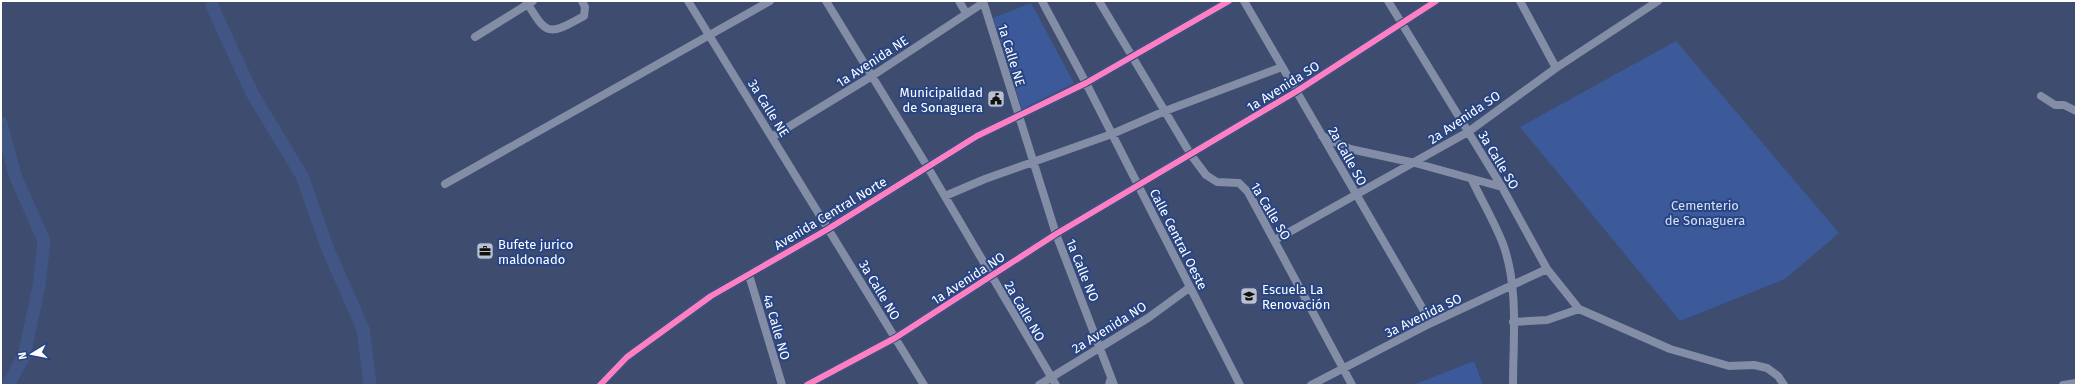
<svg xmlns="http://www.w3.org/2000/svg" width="2077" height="386" font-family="'Fira Sans',sans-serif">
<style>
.green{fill:#3c5a9a}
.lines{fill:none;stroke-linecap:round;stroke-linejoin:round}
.river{stroke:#425685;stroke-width:13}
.minor{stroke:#838da5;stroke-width:8}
.tertiary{stroke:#838da5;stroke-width:10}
.cycleway-casing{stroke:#274485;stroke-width:8}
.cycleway{stroke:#ff80c0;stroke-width:6}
.labels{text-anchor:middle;stroke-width:4;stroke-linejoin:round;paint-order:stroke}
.street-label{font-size:13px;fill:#fff;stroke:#274485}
.poi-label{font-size:13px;fill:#fff;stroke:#274485;text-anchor:start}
.park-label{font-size:13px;fill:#d5e0f6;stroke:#274485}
</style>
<rect width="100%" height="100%" fill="#3d4c6f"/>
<!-- green -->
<path class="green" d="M1031 3 1074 83 1022 109 993 18Z
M1676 41 1839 233 1785 279 1680 321 1520 127Z
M1474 361 1483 385H1413Z"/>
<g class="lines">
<!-- river -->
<path class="river" d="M212 1V6L252 93 302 176 327 247 363 329 370 385
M1 123 15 175 44 241 39 286 24 356 8 385"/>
<!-- minor -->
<path class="minor" d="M526 1C547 36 548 36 584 16L585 7 582 1
M688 1 924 385
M826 1 927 166 1056 385
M959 1 966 13
M983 1 1056 234 1114 385
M1042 1 1086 83 1240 385
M1099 1 1191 155 1206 175 1217 182 1239 183 1248 192 1352 385
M1244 1 1431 323
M1388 1 1502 187 1547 269 1579 309 1670 349 1729 366 1754 365 1767 368 1778 376 1784 385
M1520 1 1556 68
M475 37 533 1
M2041 96 2055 105H2064L2076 111
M1322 136 1350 149 1415 163 1502 187
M772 137 872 76 983 3
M1472 180C1482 201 1495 223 1503 244 1519 288 1513 339 1513 385
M445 184 770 1
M945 196 985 179 1112 134 1165 111 1282 67
M1275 240 1468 132 1556 68 1658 1
M749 275 782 385
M1513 322 1547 320 1579 309
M600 385 627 357 711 296 828 229 977 136 1086 83 1229 1
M807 385 895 338 1056 234 1297 91 1436 1
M1039 385 1148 318 1189 288
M1311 385 1431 323 1547 269
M2063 385 2076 383"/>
<!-- tertiary -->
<path class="tertiary" d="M1110 385 1111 381"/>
<defs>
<path id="cycleway" d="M600 385 627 357 711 296 828 229 977 136 1086 83 1229 1
M807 385 895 338 1056 234 1297 91 1436 1"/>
</defs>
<!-- cycleway casing -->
<use href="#cycleway" class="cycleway-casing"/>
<!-- cycleway -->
<use href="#cycleway" class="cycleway"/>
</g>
<!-- icons -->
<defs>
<symbol id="civic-square" viewBox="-11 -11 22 22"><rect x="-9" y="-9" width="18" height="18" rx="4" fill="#bbc0cd" stroke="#274485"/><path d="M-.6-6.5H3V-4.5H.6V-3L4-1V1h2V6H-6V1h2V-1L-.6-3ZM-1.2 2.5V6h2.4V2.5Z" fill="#111"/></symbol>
<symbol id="office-square" viewBox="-11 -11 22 22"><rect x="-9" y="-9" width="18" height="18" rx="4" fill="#bbc0cd" stroke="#274485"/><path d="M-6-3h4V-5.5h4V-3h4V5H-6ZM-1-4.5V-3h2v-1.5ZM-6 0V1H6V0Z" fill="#111"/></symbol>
<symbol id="school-square" viewBox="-11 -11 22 22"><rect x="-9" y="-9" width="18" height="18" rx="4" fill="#bbc0cd" stroke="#274485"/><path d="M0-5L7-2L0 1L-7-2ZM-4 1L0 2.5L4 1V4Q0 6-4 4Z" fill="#111"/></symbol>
</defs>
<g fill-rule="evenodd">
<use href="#civic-square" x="986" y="89" width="20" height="20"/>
<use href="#office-square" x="475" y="241" width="20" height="20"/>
<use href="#school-square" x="1239" y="286" width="20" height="20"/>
</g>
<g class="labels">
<!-- street labels -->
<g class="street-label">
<text transform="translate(1012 55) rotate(73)" y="5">1a Calle NE</text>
<text transform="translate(872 61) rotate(-33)" y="5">1a Avenida NE</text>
<text transform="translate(1283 86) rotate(-32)" y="5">1a Avenida SO</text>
<text transform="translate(769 108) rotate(58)" y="5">3a Calle NE</text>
<text transform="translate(1464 117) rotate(-34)" y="5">2a Avenida SO</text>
<text transform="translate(1348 156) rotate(61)" y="5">2a Calle SO</text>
<text transform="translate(1499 160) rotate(59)" y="5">3a Calle SO</text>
<text transform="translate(1271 211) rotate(59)" y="5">1a Calle SO</text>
<text transform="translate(830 213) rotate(-31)" y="5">Avenida Central Norte</text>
<text transform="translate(1179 239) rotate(63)" y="5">Calle Central Oeste</text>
<text transform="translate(1083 270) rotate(68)" y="5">1a Calle NO</text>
<text transform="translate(968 278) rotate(-33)" y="5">1a Avenida NO</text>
<text transform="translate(880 290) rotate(59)" y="5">3a Calle NO</text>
<text transform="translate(1025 311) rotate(60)" y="5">2a Calle NO</text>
<text transform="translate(1423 315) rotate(-26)" y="5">3a Avenida SO</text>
<text transform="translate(777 327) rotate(74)" y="5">4a Calle NO</text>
<text transform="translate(1109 327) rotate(-32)" y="5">2a Avenida NO</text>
</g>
<!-- poi labels -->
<g class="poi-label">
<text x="983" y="97" text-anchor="end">Municipalidad<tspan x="983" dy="15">de Sonaguera</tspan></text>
<text x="498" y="249">Bufete jurico<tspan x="498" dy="15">maldonado</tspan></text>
<text x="1262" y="294">Escuela La<tspan x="1262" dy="15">Renovación</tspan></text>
</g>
<!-- park labels -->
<g class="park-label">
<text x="1705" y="210">Cementerio<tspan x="1705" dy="15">de Sonaguera</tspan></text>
</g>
</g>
<!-- border -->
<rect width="2077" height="386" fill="none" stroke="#ffffff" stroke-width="4"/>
<!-- north arrow -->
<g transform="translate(32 354) rotate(260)" stroke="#274485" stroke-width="3" paint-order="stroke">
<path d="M0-3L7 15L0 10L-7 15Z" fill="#ffffff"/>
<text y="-6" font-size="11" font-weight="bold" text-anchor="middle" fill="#ffffff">N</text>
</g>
</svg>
